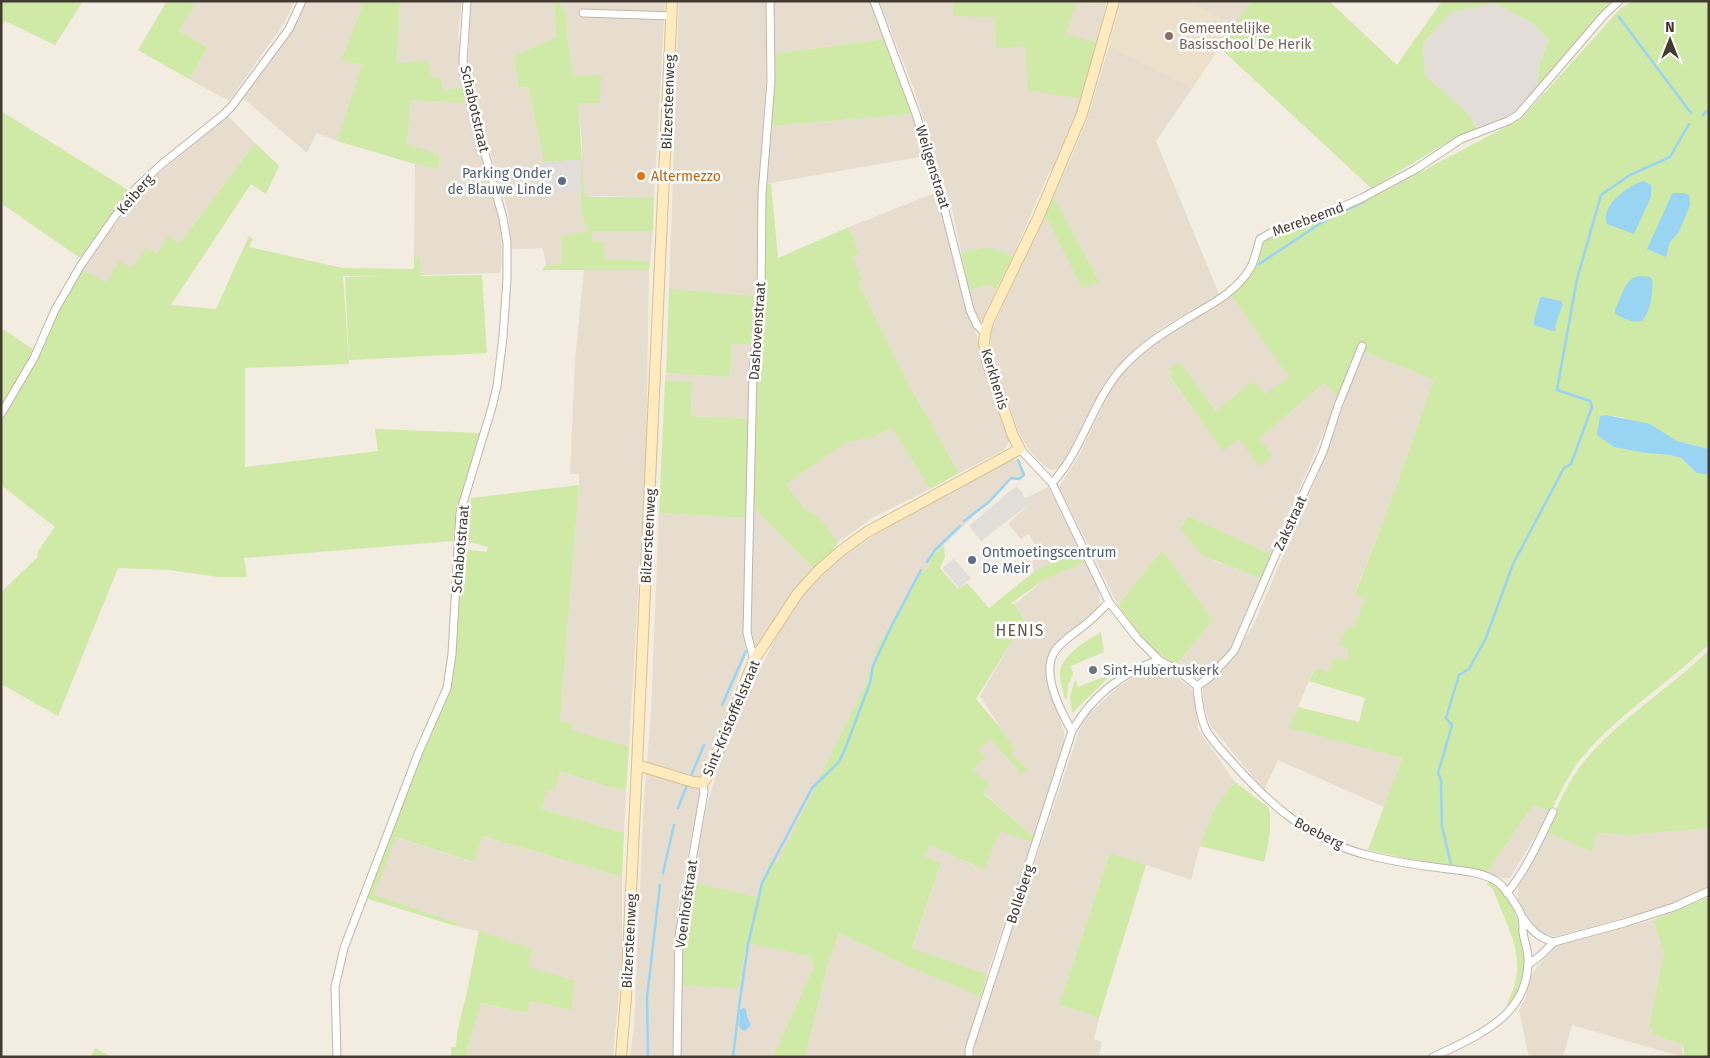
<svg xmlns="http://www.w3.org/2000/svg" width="1710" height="1058" font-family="'Fira Sans',sans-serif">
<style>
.residential{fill:#e6ddcf}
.industrial{fill:#e3ddd7}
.education{fill:#ece0ca}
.green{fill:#cfe9a7;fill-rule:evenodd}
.parking{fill:#e1deda}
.water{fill:#99d4f3}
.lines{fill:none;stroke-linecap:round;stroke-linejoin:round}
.stream{stroke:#99d4f3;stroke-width:2.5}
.street-casing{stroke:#c0b6a7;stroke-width:9}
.secondary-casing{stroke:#d8c090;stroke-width:12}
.street{stroke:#fff;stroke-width:7}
.secondary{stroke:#ffebbe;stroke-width:10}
.education-dot{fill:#8d6e63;stroke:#fff;stroke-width:2}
.food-dot{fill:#e8710a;stroke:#fff;stroke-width:2}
.service-dot{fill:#5c6f8a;stroke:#fff;stroke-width:2}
.worship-dot{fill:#6b7280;stroke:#fff;stroke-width:2}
.labels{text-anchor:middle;stroke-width:5;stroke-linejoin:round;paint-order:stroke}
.education-label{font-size:14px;fill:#785e54;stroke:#fff;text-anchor:start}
.street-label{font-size:14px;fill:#433b32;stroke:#fff}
.service-label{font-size:14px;fill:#4e5e75;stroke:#fff;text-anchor:end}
.food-label{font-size:14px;fill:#c56008;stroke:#fff;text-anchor:start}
.worship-label{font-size:14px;fill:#5b616d;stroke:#fff;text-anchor:start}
.quarter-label{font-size:16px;letter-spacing:1px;fill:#665849;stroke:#fff}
</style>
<rect width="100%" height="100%" fill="#f2ece1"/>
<!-- residential -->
<path class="residential" d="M188 1H295L284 23 229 101 189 79 208 47 179 31 193 5Z
M305 1H364L341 61 362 64 337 141 316 133 307 153 243 98 291 31Z
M400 1H462L458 35 463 87 442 90 431 78 397 64Z
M471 1H554L556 37 514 56 519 88 528 87 544 162 580 160 581 213 588 231 562 264 546 265 543 248 512 249 508 211 470 86 468 67Z
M558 1H665L654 197 598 196 585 197 581 167 582 142 578 103 601 75 573 77 568 43 566 13Z
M679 1H767L766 79 759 184 757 296 669 289Z
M772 1H870L885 39 773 54Z
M879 1H953L954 16H994L1082 99 1055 172 1050 170 1013 256 988 247 961 252 953 213 914 89Z
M1188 1H1251L1234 26Z
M1077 2 1106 4 1097 42 1064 34Z
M1109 46 1193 87 1156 141 1219 294 1160 329 1135 349 1115 369 1105 382 1082 432 1063 465 1054 470 1049 469 1042 464 1027 447 1018 430 997 373 991 349V331L1045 215 1082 287 1100 283 1053 195 1069 163 1089 114Z
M411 100 468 103 501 227 502 263 500 273 420 275V256L414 257 415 164 439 169 407 145Z
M912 114 925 156 765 184 770 126Z
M228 116 255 143 179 244 107 283 82 270 109 232 149 182Z
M937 192 961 287 1009 437V442L1004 450 959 473 908 383 858 282 862 280 852 256 858 253 849 227Z
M592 231H653L650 261 605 259 592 242Z
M584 269 649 270 646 457 629 746 570 730 560 721 579 485V474H570L575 360Z
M989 285 996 290 984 319 980 322 974 312 969 290Z
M1231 295 1290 377 1266 395 1252 381 1216 411 1180 362 1168 370 1172 374 1169 377 1223 450 1239 438 1259 465 1260 438 1324 383 1339 397 1271 554 1188 516 1180 527 1214 561 1262 579 1233 649 1207 677 1194 676 1176 665 1213 620 1162 550 1118 605 1059 487 1078 457 1112 387 1136 356 1153 343 1218 305Z
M732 344 755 345 751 419 691 416 692 382 665 380 666 373 730 377Z
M1362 351 1434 380 1387 512 1355 593 1365 598 1354 629 1339 645 1349 649 1346 660 1329 672 1314 668 1290 727 1402 758 1384 807 1278 760 1264 790 1210 725 1204 705 1203 693V688L1235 654 1253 626 1328 451Z
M892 428 930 489 874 517 838 542 819 517 804 508 786 484 846 443 873 437Z
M1011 460H1019L1025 474 1019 480H1011L931 557 929 566 919 575 915 585 882 638 867 682 777 865 768 862 759 897 693 882 706 809 718 768 731 732 762 665 774 641 800 599 838 560 885 528Z
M1048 487 1080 551 1035 571 1030 563 1040 556 1029 534 1021 539 1008 524 1028 505 1024 499Z
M754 508 813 568 753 649 750 639 751 582Z
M659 513 747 518 745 657 702 780 678 907 674 961 673 1057H630L634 1026 644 798 651 713Z
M1085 562 1098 587 1100 601 1098 610 1051 650 1047 661 1046 678 1064 731V742L1055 776 1034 837 983 792 973 770 985 757 978 750 990 739 1022 775 1029 769 1017 760 1011 753 1015 750 980 696 1015 636 1028 627 1015 604 1044 580Z
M1153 668 1161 669 1174 675 1191 688 1195 697 1198 729 1235 782 1215 807 1200 846 1191 880 1110 853 1059 1005 1099 1018 1094 1039 1102 1042 1099 1057H975L974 1050 981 1024 1080 728 1087 716 1117 688 1143 671Z
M560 771 609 787 626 790 624 833 542 809 547 789Z
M1533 805 1550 812 1516 868 1510 878H1503L1487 873Z
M1709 828V887L1691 897 1660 908 1558 936 1544 935 1536 928 1518 902V885L1546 832 1592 851 1597 833 1630 835Z
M1000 830 1032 842 987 974 912 949 941 863 925 856 930 845 983 870Z
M481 836 622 877V959L613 1057H466L468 1046 480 1003 527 1013 530 1001 570 1010 528 967 533 949 479 931 459 927 460 924 373 895 395 837 473 862Z
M1653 920 1664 952 1649 1026 1654 1035 1682 1045 1683 1057 1572 1025 1563 1057H1529L1519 1010 1526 997 1528 980 1537 967 1558 945Z
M839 933 902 964 981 997 966 1047 965 1057H805L828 963Z
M747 943 811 957 813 968 773 1057H681V985L738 989Z"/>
<!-- industrial -->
<path class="industrial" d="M1495 3 1532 23 1549 40 1540 62 1537 89 1516 115 1476 129 1469 114 1425 75 1423 43 1452 12Z"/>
<!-- education -->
<path class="education" d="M1121 1H1188L1234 26 1193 87 1109 46Z"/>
<!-- green -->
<path class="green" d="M1 1H83L55 45 5 21 1 26Z
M167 1H188L194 5 179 31 208 47 189 79 138 50Z
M364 1H400L397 63 429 61 431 78H440L443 90 463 87 468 103 411 100 407 145 439 154V169L415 164 337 141 362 64 341 61Z
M554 1H558L566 13 568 43 573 76 601 75 600 103H578C581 134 581 166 585 197H654L653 231H592V241L604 242 605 259 650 261 649 270H542L546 265 562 264V236L588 231 581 213 580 160 544 162 528 87 519 88 514 56 556 37Z
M953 1H1107L1106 4 1077 2 1065 34 1097 42 1082 99 1028 90 1025 46 997 48 994 17 953 16Z
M1251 1H1329L1397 65 1442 1H1612L1582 40 1537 89 1540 62 1549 40 1532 23 1495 3 1452 12 1423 43 1425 75 1469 114 1476 129 1458 136 1371 188 1219 47Z
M1633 1H1709V449L1677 441 1665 434 1621 417 1606 415 1600 416 1646 453 1670 455 1681 458 1697 473 1709 475V644C1669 683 1620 713 1583 756 1569 773 1561 792 1550 812L1533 805 1487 873 1413 860 1368 850 1402 758 1289 728 1298 707 1359 722 1365 698 1309 681 1315 668 1329 672 1334 657 1346 660 1349 649 1339 645 1347 627 1354 628 1365 598 1355 594 1387 512 1434 380 1362 351 1339 397 1324 383 1260 438 1272 457 1259 466 1239 439 1223 451 1169 376 1172 374 1168 369 1180 362 1216 411 1252 381 1266 394 1289 377 1231 295C1248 277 1257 267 1264 242L1275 235 1362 203 1521 119 1620 9ZM1543 297 1560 301 1563 304 1555 327Z
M885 39 912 114 770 126 773 54Z
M1 111 128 190 83 256 80 257 77 256 1 203Z
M255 143 279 166 266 194 251 184 171 305 216 309 249 236 253 239 249 247 342 268 414 269V257L420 256 421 276 482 275 487 353 349 360 345 277 386 276H343L349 364 245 368V467L378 451 375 429 481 433 458 511 453 541 244 558 247 577H219L169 570 118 568 58 716 1 684V592L37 558 38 551 55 527 1 485V419L21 386 40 352 65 297 82 270 107 282 119 261 132 268 146 248 157 254 169 235 179 244Z
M771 183 778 258 849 227 859 254 852 256 862 280 858 282 908 383 959 473 930 489 892 428 873 437 846 443 786 484 804 508 819 517 838 542 832 551 813 568 754 508C754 400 763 292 765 185Z
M1053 195 1100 283 1082 288 1045 215Z
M988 247 1013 256 996 290 989 285 969 290 961 252Z
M669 289 757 296 755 345 732 344 730 377 666 373Z
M1 328 34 350 1 409Z
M665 380 692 382 691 416 751 419 747 518 659 513Z
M579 485 560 721 571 722V730L629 746 626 790 609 787 560 771 555 791 547 789 542 809 624 833 622 877 482 836 474 862 396 837 374 895 460 924 459 927 365 898 420 757 451 687 456 653 459 549 487 552 488 547 466 541 471 498Z
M1188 516 1271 554 1262 579 1201 555 1180 528Z
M944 545 945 557 940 568 958 589 967 583 989 608 1035 571 1080 551 1085 562 1044 580 1010 604H1015L1028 627 1015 636 976 699 1003 731 1015 750 1011 753 1017 760 1029 769 1022 775 990 739 978 750 986 757 973 770 990 785 983 793 1034 837 1032 842 1000 831 984 870 930 845 925 856 941 863 912 948 987 974 981 997 902 964 839 933 828 963 805 1057H773L813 968 811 957 747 943 738 989 681 985 683 950 693 882 759 897 769 861 777 864 867 682 876 652 881 640 915 585 919 575 929 566 931 557Z
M1162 550 1213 620 1176 665 1154 650 1141 636 1118 605Z
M1101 632 1104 652 1071 666 1073 674 1068 685 1067 698 1065 699C1063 690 1058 676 1061 668 1066 652 1088 640 1101 632Z
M1709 650V828L1630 835 1597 833 1592 852 1546 832C1556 810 1565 788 1579 768 1615 721 1667 691 1709 650Z
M1109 675 1110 676 1072 713 1070 697 1074 682 1076 680 1078 687Z
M1235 782 1269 808C1272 827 1269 843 1264 862L1200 846 1215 807Z
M1110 853 1146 865 1099 1018 1059 1005Z
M1490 880C1516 895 1527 944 1524 972 1522 984 1516 994 1510 1005L1507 1003C1531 961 1507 928 1493 889L1487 884Z
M1709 897V1057H1683L1684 1050 1682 1045 1654 1035 1649 1026 1664 952 1653 920Z
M479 931 533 949 528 967 575 981 571 1010 530 1001 527 1013 481 1003 468 1046 466 1057H451V1047H456L457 1034 468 987Z
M95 1048 112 1057H91Z"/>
<!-- parking -->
<path class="parking" d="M580 160 582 191 543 193 541 171 544 162Z
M1016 486 1022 492 1028 505 981 541 969 526Z
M954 559 971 578 959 588 942 568Z"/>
<!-- water -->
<path class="water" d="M1643 181 1651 185V197L1634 234 1607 224C1600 205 1628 186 1643 181Z
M1675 193H1684L1689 195 1690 205 1679 232 1670 242 1666 257 1647 249 1672 194Z
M1639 276 1649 277 1652 279C1654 288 1650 317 1641 321 1634 324 1623 318 1617 315L1615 313V310C1621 298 1625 278 1639 276Z
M1543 297 1561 301 1563 304 1555 327 1556 330 1552 331 1534 325V320L1540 298Z
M1606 415 1650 424 1677 441 1709 449V475L1697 473 1681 458 1670 455 1646 453 1614 447 1597 435 1600 416Z
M743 1008 746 1009 747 1017 751 1025 745 1031 742 1030 739 1026 740 1010Z"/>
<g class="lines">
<!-- stream -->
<path class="stream" d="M1619 17 1691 113
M1703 115 1709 109
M1259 264 1324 221 1363 202
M964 521 989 502 1011 478 1019 479 1024 475 1018 460
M927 562 935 550 960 526
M722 705 746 651
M691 776 704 745
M678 808 687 785
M1451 864 1442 827 1441 780 1438 773 1452 725 1446 718 1459 675 1469 669 1486 638 1513 564 1564 468 1571 464 1592 407 1590 401 1557 390 1577 279 1601 195 1630 175 1670 157 1689 124
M663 873 674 825
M648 1057 647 997 660 885
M733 1057 740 999 748 945 762 883 812 788 839 762 845 749 870 683 873 666 891 627 921 570"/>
<defs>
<path id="street" d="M874 1 916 114 939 187 970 310 977 325 985 333
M583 13 672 16
M1 414 34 358 55 310 81 265 113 219 137 187 162 164 223 115 232 106 289 29 302 1
M1020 449 1052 483 1109 602 1138 639 1159 660 1179 671 1197 686
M1052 483C1084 448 1092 401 1123 367 1143 345 1168 330 1193 315 1214 303 1238 290 1251 267 1255 259 1257 248 1260 239L1276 230 1333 211 1362 198 1416 169 1461 139 1508 121 1518 115 1604 15 1619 1
M754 660 747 633 750 502 753 370 761 298 762 194 771 81 770 1
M1197 686C1198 701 1200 716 1206 730 1212 741 1224 753 1232 762 1269 804 1311 841 1367 855 1391 861 1416 865 1441 868 1459 871 1480 871 1496 881 1504 886 1519 908 1522 917 1523 922 1523 927 1523 932 1524 941 1528 949 1528 958 1530 1016 1477 1036 1433 1057
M1197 686 1210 677 1234 651 1285 533 1323 452 1338 406 1362 346
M1072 731C1061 712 1040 673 1055 651 1062 640 1077 632 1087 623 1095 617 1102 609 1109 602
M1507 893C1527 869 1539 840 1553 812
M1523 918C1532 931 1539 938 1554 942
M1528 965 1541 955 1554 942 1624 923 1674 907 1709 891
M337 1057 335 987 344 948 418 754 447 688 452 654 460 513 492 407 497 386 503 337 507 279V243L503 218 469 97 464 74 463 60 467 1
M677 1057 679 936 704 792 703 783
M969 1057V1049L1072 731C1092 696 1121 673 1159 660"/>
<path id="secondary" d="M637 765 693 782 703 783 709 774 754 660 798 593 819 570 842 550 867 532 1020 449 1013 436 987 361 984 343 985 333 988 322 1038 218 1082 114 1114 1
M621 1057 626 997 637 765 672 1"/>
</defs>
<!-- street casing -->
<use href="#street" class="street-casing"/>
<!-- secondary casing -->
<use href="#secondary" class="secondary-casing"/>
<!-- street -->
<use href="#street" class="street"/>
<!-- secondary -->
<use href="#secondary" class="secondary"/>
</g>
<!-- markers -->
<circle class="education-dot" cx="1169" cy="36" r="5"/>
<circle class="food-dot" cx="641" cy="176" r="5"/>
<g class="service-dot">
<circle cx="562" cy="181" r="5"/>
<circle cx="972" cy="560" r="5"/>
</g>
<circle class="worship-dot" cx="1093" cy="670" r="5"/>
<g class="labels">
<!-- education labels -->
<g class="education-label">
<text x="1179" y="33">Gemeentelijke<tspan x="1179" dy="16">Basisschool De Herik</tspan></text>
</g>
<!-- street labels -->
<g class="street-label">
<text transform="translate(668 102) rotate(-88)" y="5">Bilzersteenweg</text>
<text transform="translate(475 109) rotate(77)" y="5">Schabotstraat</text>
<text transform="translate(933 167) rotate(73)" y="5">Weilgenstraat</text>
<text transform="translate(135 194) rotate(-49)" y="5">Keiberg</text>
<text transform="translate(1308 219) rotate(-20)" y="5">Merebeemd</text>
<text transform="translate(757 331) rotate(-86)" y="5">Dashovenstraat</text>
<text transform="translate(995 379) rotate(73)" y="5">Kerkhenis</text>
<text transform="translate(1290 523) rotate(-65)" y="5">Zakstraat</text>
<text transform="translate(648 536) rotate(-87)" y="5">Bilzersteenweg</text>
<text transform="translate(460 549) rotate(-85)" y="5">Schabotstraat</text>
<text transform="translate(731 718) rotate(-67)" y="5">Sint-Kristoffelstraat</text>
<text transform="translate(1319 833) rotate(27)" y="5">Boeberg</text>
<text transform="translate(1020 894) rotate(-72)" y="5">Bolleberg</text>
<text transform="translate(686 904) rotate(-82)" y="5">Voenhofstraat</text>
<text transform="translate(629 941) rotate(-87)" y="5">Bilzersteenweg</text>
</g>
<!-- service labels -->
<g class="service-label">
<text x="552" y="178">Parking Onder<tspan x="552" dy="16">de Blauwe Linde</tspan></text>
<text x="982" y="557" text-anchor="start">Ontmoetingscentrum<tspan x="982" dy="16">De Meir</tspan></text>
</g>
<!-- food labels -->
<g class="food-label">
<text x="651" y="181">Altermezzo</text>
</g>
<!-- worship labels -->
<g class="worship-label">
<text x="1103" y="675">Sint-Hubertuskerk</text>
</g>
<!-- quarter labels -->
<g class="quarter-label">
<text x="1020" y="636">HENIS</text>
</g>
</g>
<!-- border -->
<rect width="1710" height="1058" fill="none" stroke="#433b32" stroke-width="5"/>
<!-- north arrow -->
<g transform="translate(1670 40)" stroke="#ffffff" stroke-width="4" paint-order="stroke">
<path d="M0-4L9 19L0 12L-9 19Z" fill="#433b32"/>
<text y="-8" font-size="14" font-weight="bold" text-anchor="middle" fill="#433b32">N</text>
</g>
</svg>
